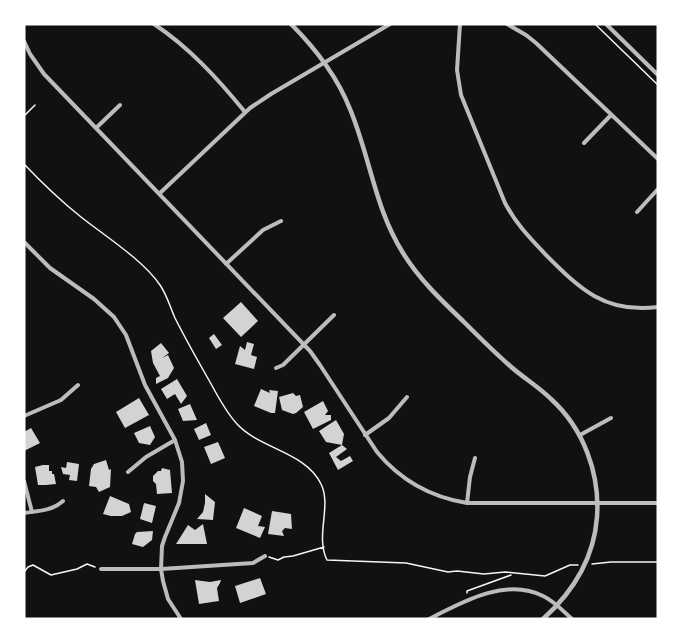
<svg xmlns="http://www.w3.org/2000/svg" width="682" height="643" font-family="Lato,sans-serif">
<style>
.building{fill:#d3d3d3}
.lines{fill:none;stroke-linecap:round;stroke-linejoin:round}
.path{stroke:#f5f5f5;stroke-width:1.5}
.minor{stroke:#bcbcbc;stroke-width:4}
.tertiary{stroke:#bcbcbc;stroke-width:4.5}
</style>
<rect width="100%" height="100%" fill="#111"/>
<!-- building -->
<path class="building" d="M241 302 258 321 241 337 223 318Z
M214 334 222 345 216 349 209 338Z
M247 342 254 344 251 355 257 357 254 369 235 364 240 346 245 350Z
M161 343 169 353 162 358 168 355 174 368 168 378 156 384V378L160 376 153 363 151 351Z
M177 379 187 396 181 404 175 394 167 399 161 389Z
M261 389 270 393 269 390 278 391 275 413H271L254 406Z
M293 393 296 396 300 395 303 407 296 413 293 414 282 410 279 397Z
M139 398 149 415 125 428 116 412Z
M323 401 328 411 325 415H331V420L313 429 304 412Z
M190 404 197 420 183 421 178 409Z
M336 420 344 434 342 445 326 442 319 431Z
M206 423 211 435 199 440 194 429Z
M150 426 155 437 150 445 139 443 134 433Z
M31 428 40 443 24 451V432Z
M218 442 225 458 211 464 204 447Z
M342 445 347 449 336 457 341 461 350 456 353 461 338 470 329 453Z
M106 460 109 470 111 469 110 487 99 492 96 487 89 486 91 469 94 464Z
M67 462 79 464 77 481 69 480 70 475 63 474 61 467 66 468Z
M43 465H49V471H52V474H54L56 484 46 485H38L35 467Z
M162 468 170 470 172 493 157 494 156 484 153 481V476L158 471H161Z
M205 494 215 502 213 520 197 519 203 512 205 503Z
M110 496 129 504 131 512 122 516H111L103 514Z
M144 503 156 506 152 523 140 519Z
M244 508 262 516 258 526 265 527 260 538 236 528Z
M272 511 291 514 292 529 285 528 282 531 284 536 268 534Z
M203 524 207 544H176L188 525 195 530Z
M153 531 152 540 143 547 132 544 135 534 137 532Z
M260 578 266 594 240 603 235 586Z
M195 580 210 582 221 580 220 583 217 588 219 601 199 604Z"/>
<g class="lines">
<!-- path -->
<path class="path" d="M595 24 658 85
M24 116 35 105
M24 164C42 183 61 201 81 217 105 236 143 260 160 285 167 295 170 307 175 318 186 340 198 361 210 382 218 397 226 412 237 424 260 449 306 452 321 484 332 506 315 536 327 560L406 563 448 572 457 571 484 574 505 572 545 576 570 565H578
M269 557 278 560 284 557 293 556 324 547
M592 564 611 562H658
M24 572 28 567 33 565 51 575 77 569 87 564 95 567
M467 593V591L511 575"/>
<!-- minor -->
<path class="minor" d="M154 24C190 48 218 79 245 112
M460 24 457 70 461 95 505 203C516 224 530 238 545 254 580 289 605 314 658 307
M507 24 526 35 536 43 658 159
M606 24 658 75
M24 41 30 54 44 74 310 351 320 365 377 452C401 481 430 497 467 503H658
M96 128 120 105
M584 143 611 115
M159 194 250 108 271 94 390 24
M637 212 658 189
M24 242 50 268 94 299 114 317 126 335 145 385 175 440 182 462 183 481 179 503 165 537 162 546 161 569 163 581 168 599 181 619
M226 264 263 230 281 221
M276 368 283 365 334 315
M24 416 61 400 78 385
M365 435 389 418 407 397
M580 435 611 418
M128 472 146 457 175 440
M24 481 32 512
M467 503 470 477 475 458
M24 513C38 511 52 511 63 501
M101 569H161L253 563 265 556
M429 619C462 602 506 577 543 596 554 601 563 611 572 619"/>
<!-- tertiary -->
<path class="tertiary" d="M291 24C316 49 337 76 350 109 370 157 375 209 403 253 419 279 441 300 463 321 478 336 493 351 509 365 522 377 538 386 551 399 584 429 600 474 597 517 594 558 573 592 543 619"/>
</g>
<!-- border -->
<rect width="682" height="643" fill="none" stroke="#ffffff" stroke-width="51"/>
</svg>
